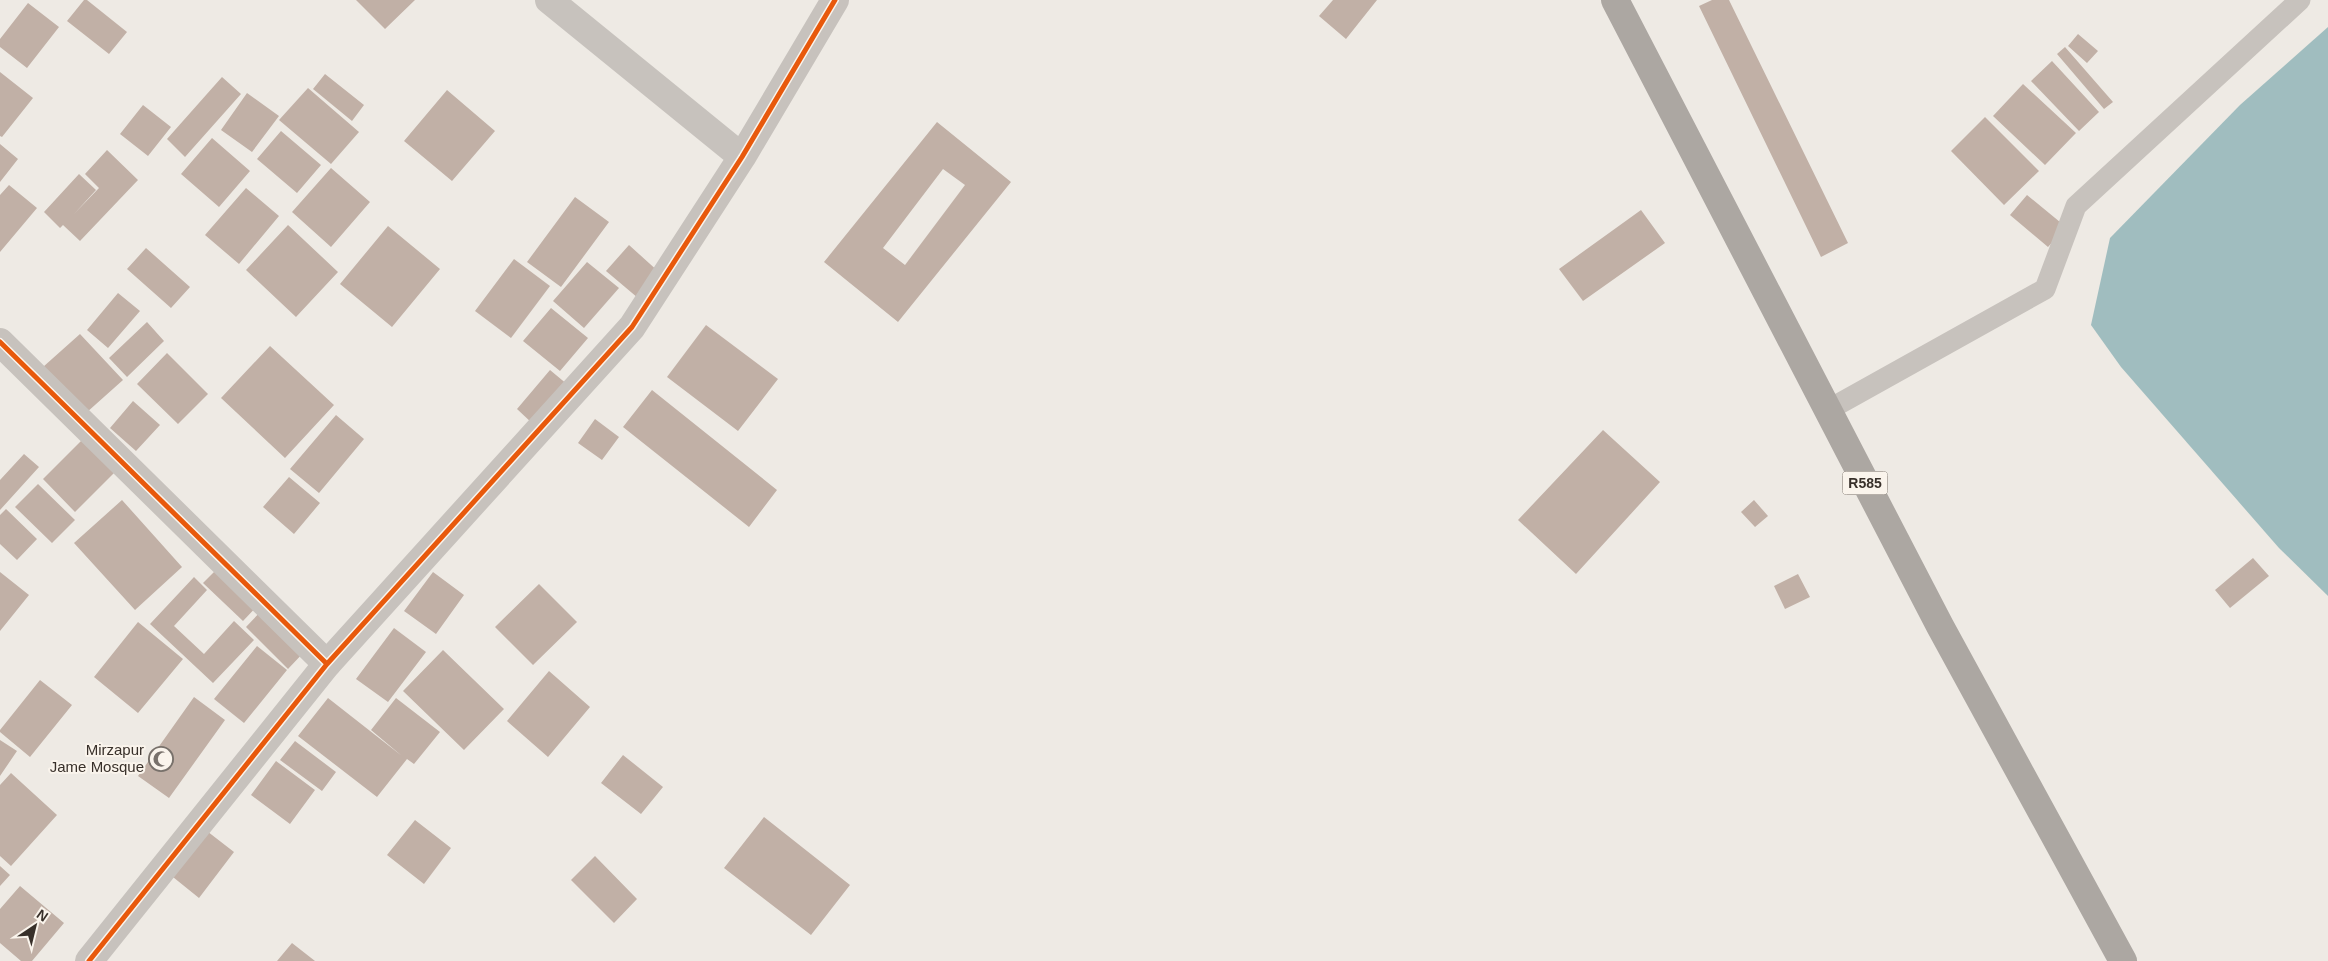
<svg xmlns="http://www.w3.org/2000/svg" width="2328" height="961" font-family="Helvetica,sans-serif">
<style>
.water{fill:#a0bdbf}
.building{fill:#c1b0a6;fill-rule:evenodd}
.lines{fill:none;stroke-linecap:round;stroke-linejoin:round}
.service{stroke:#c7c2bd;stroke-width:21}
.minor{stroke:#c7c2bd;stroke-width:28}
.tertiary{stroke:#c7c2bd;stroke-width:28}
.primary{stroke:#aca7a2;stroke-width:28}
.cycleway-casing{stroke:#faf4ec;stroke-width:8}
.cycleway{stroke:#e8590c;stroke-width:5}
.labels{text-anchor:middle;stroke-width:4;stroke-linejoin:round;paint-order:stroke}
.shield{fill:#faf4ec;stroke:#726b64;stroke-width:1}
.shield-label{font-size:14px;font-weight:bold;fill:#38302a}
.poi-label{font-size:15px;fill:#38302a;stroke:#faf4ec;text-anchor:end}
</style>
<rect width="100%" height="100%" fill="#eeeae4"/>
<!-- water -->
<path class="water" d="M2328 27V596L2279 548 2121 367 2091 325 2110 238 2240 105Z"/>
<!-- building -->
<path class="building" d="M84 0H87L127 32 109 54 67 21Z
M356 0H415L385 29Z
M1333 0H1377L1346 39 1319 16Z
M1712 0H1729L1848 243 1821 257 1699 6Z
M28 3 59 27 27 68 0 47V39Z
M2078 34 2098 51 2087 63 2068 46Z
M2065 47 2113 102 2104 109 2057 54Z
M2052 61 2099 112 2079 131 2031 81Z
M0 72 33 98 2 137 0 136Z
M325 74 364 105 352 121 313 89Z
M222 77 241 94 185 157 167 139Z
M2023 84 2076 133 2045 165 1993 116Z
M308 88 359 132 331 164 279 120Z
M447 90 495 131 452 181 404 141Z
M247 93 279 116 252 152 221 130Z
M143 105 171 127 148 156 120 134Z
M1985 117 2039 171 2004 205 1951 151Z
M937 122 1011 182 898 322 824 262ZM943 169 965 185 905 265 883 248Z
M281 131 321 165 297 193 257 159Z
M212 138 250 171 219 207 181 174Z
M0 144 18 159 0 182Z
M107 150 138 180 80 241 63 225 60 228 44 212 79 174 96 190 74 214 99 188 85 174Z
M331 168 370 202 331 247 292 212Z
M9 185 37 208 0 252V195Z
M246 188 279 216 239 264 205 235Z
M2027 195 2066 227 2048 247 2010 215Z
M575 197 609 222 561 287 527 262Z
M1641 210 1665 243 1583 301 1559 269Z
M288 225 338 272 296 317 246 270Z
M388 226 440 269 392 327 340 284Z
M629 245 660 273 638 298 606 271Z
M146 248 190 287 171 308 127 269Z
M514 259 550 286 511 338 475 311Z
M587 262 619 288 584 328 553 301Z
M118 293 140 311 108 348 87 330Z
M551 308 588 338 560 371 523 341Z
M147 322 164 341 127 377 109 358Z
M706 325 778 379 738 431 667 377Z
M80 334 123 380 86 413 43 367Z
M270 346 334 405 285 458 221 398Z
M167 353 208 394 178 424 137 384Z
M550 370 568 385 533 424 517 409Z
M652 390 777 490 749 527 623 427Z
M133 401 160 425 136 451 110 428Z
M336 415 364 439 319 493 290 469Z
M595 419 619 437 602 460 578 443Z
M1603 430 1660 482 1576 574 1518 520Z
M82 440 114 473 75 512 43 479Z
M24 454 39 467 0 510V480Z
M289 477 320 503 294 534 263 507Z
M38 484 75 520 52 543 15 507Z
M122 500 182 567 135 610 74 543Z
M1754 500 1768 516 1755 527 1741 512Z
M6 509 37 539 17 560 0 544V515Z
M2253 558 2269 576 2230 608 2215 590Z
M220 566 260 603 243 621 203 583Z
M0 572 29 595 0 631Z
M433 572 464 595 436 634 404 611Z
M1798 574 1810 597 1785 609 1774 586Z
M194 577 207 590 174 626 204 654 234 621 254 640 213 683 150 624Z
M539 584 577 622 533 665 495 627Z
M263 609 305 651 288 669 246 627Z
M138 622 183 659 138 713 94 677Z
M394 628 426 652 388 702 356 679Z
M257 646 287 670 244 723 214 699Z
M443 650 504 709 464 750 403 691Z
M549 671 590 707 548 757 507 721Z
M40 680 72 705 30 757 0 732V730Z
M194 697 225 720 169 798 138 776Z
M328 698 402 756 371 730 396 698 440 732 414 764 407 759 377 797 298 736Z
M0 740 17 751 0 776Z
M295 741 336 772 322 791 280 760Z
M623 755 663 787 641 814 601 783Z
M276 761 315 790 290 824 251 795Z
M11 773 57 815 11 866 0 856V785Z
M764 817 850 885 811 935 724 868Z
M415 820 451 848 424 884 387 855Z
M203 828 234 852 199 898 168 873Z
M595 856 637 899 614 923 571 880Z
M0 866 10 875 0 886Z
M20 886 64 923 32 961H21L0 943V909Z
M292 943 315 961H277Z"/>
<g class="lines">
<!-- service -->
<path class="service" d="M1828 410 2045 289 2076 206 2300 0"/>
<!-- minor -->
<path class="minor" d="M0 342 327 664"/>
<!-- tertiary -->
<path class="tertiary" d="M549 0 742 157
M89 961 327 664 632 327 742 157 835 0"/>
<!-- primary -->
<path class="primary" d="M1615 0 1940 626 2123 961"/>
<defs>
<path id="cycleway" d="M0 342 327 664
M89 961 327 664 632 327 742 157 835 0"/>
</defs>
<!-- cycleway casing -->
<use href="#cycleway" class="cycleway-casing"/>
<!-- cycleway -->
<use href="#cycleway" class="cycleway"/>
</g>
<!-- icons -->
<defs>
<symbol id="mosque-ring" viewBox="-11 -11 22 22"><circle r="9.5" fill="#faf4ec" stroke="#78716b" stroke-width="1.5"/><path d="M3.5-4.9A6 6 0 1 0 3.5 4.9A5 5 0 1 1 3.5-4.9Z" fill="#78716b"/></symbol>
</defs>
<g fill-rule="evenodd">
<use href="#mosque-ring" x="147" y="745" width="28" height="28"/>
</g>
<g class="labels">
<!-- shield labels -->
<rect class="shield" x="1842.5" y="471.5" width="45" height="23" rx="4"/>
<g class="shield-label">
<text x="1865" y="488">R585</text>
</g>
<!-- poi labels -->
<g class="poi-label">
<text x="144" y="755">Mirzapur<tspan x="144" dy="17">Jame Mosque</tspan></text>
</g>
</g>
<!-- north arrow -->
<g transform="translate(35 926) rotate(35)" stroke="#faf4ec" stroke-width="4" paint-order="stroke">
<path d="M0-4L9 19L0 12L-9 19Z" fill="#38302a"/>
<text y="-8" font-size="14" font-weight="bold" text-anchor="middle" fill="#38302a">N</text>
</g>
</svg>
